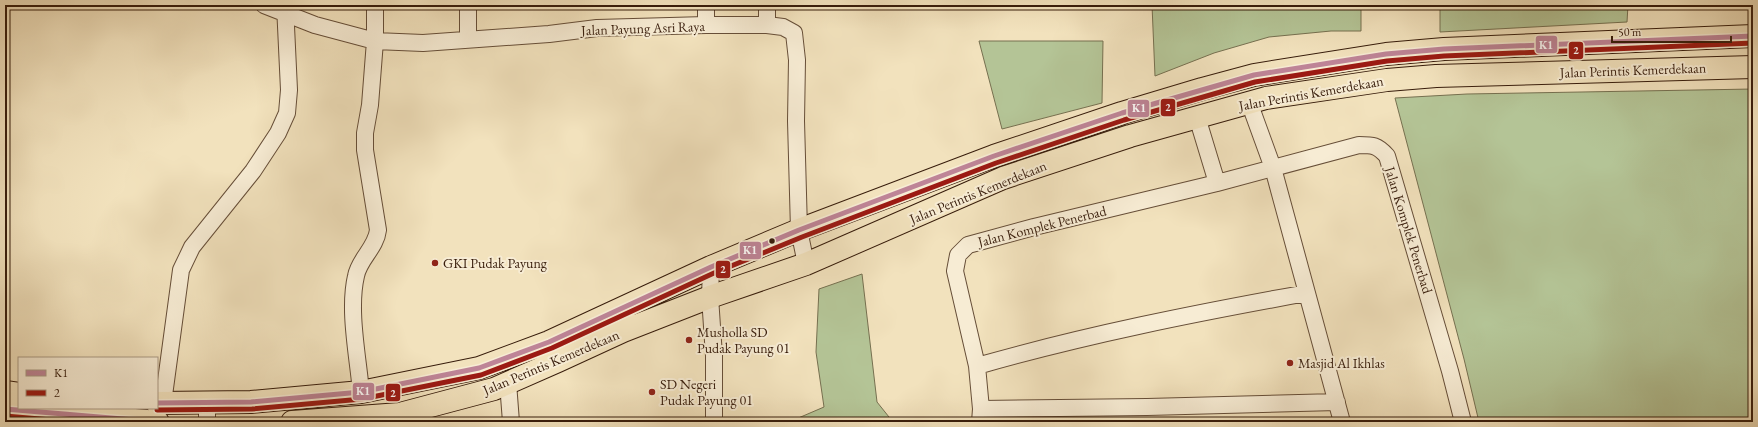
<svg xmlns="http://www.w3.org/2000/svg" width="1758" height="427" font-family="'EB Garamond',serif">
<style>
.green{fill:#b4c496;stroke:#767050}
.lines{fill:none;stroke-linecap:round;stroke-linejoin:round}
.street-casing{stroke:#664e38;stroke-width:18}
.highway-casing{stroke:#371c0b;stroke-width:24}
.street{stroke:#f7ecd4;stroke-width:16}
.highway{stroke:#f2e2bd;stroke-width:22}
.bus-1-casing{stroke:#f7ecd4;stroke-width:8}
.bus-2-casing{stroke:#f7ecd4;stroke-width:8}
.bus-1{stroke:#be8497;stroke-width:5}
.bus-2{stroke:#9c1a13;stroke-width:5}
.bus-dot{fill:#371c0b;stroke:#f7ecd4;stroke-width:1.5}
.poi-dot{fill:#8f2418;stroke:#f7ecd4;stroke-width:1.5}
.labels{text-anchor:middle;stroke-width:4;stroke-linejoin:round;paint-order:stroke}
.street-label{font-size:14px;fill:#371c0b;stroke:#f7ecd4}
.poi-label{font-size:14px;fill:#371c0b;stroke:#f7ecd4;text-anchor:start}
.line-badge{stroke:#f7ecd4;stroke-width:1.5}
.badge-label{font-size:11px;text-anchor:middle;font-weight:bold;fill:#fff}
</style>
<rect width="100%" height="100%" fill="#f2e2bd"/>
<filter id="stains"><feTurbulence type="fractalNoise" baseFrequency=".005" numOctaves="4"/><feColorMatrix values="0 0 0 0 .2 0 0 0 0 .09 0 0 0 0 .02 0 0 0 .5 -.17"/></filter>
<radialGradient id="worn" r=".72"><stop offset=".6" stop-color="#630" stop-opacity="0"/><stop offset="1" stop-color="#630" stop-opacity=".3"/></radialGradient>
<!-- green -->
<path class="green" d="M1152 5H1361V31H1331L1269 37 1214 53 1155 76Z
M1440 5H1628L1627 22 1440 32Z
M1651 5H1753V9L1651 8Z
M979 41H1103L1102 103 1002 129Z
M1753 89V422H1479L1464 359 1395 98 1467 94Z
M862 274 877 402 893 422H789L824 407 816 352 819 289Z"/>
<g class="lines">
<defs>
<path id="street" d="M264 5 315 25 375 41 423 43 549 34 597 28 706 25H767L783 27 794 33 797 60 796 121 799 230 806 264
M706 5V25
M767 25V5
M468 39V5
M1249 102 1273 168 1342 422
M1197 117 1217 183 1359 145C1373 145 1377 145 1387 156L1450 371 1463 422
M711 267 710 297 714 356V422
M977 366 955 271 958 255 968 245 1034 227 1217 183
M508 383 511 422
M361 392C358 357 348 310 356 276 359 259 376 248 378 230L365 150V133L370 105 375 41V5
M207 402V422
M163 403 181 270 192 247 253 171 278 133 287 113 289 90 285 5
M981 409 977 366C1085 335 1196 313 1307 293
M980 422 981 409 1147 407 1337 402"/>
<path id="highway" d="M5 392 19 394
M157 403 251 402 361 392 479 368 549 342 711 267 799 230 994 156 1122 113 1202 89 1254 75 1386 54 1444 49 1753 36
M5 409 158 422
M292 422 400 414 494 389 558 361 623 331 710 297 806 264 1003 178 1130 136 1266 98 1387 80 1436 76 1753 67"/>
</defs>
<!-- street casing -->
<use href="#street" class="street-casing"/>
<!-- highway casing -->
<use href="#highway" class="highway-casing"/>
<!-- street -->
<use href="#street" class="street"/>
<!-- highway -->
<use href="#highway" class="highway"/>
<defs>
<path id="bus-1" d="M157 403 251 402 361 392 479 368 549 342 711 267 799 230 994 156 1122 113 1254 75 1386 54 1444 49 1753 36
M5 409 158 422"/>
<path id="bus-2" d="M157 410 252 409 362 399 481 375 552 348 714 273 802 237 996 163 1124 120 1255 82 1387 61 1444 56 1753 43
M5 416 75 422"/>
</defs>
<!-- bus-1 casing -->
<use href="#bus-1" class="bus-1-casing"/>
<!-- bus-2 casing -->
<use href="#bus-2" class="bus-2-casing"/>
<!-- bus-1 -->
<use href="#bus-1" class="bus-1"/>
<!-- bus-2 -->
<use href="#bus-2" class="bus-2"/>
</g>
<!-- markers -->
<circle class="bus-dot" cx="772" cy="241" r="3.5"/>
<g class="poi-dot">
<circle cx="435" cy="263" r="4"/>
<circle cx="689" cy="340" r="4"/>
<circle cx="1290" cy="363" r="4"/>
<circle cx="652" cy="392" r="4"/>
</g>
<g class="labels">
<!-- street labels -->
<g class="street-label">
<text transform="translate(643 28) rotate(-2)" y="5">Jalan Payung Asri Raya</text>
<text transform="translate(1633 70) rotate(-2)" y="5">Jalan Perintis Kemerdekaan</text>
<text transform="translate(1311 93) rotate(-10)" y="5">Jalan Perintis Kemerdekaan</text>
<text transform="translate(978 192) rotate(-22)" y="5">Jalan Perintis Kemerdekaan</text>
<text transform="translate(1042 226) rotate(-14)" y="5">Jalan Komplek Penerbad</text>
<text transform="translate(1409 230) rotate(73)" y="5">Jalan Komplek Penerbad</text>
<text transform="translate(551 362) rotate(-23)" y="5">Jalan Perintis Kemerdekaan</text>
</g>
<!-- poi labels -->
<g class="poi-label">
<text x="443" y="268">GKI Pudak Payung</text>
<text x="697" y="337">Musholla SD<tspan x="697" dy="16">Pudak Payung 01</tspan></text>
<text x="1298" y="368">Masjid Al Ikhlas</text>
<text x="660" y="389">SD Negeri<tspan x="660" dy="16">Pudak Payung 01</tspan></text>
</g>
</g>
<g class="line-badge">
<rect x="1535" y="35" width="23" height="19" rx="4" fill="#be8497"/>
<rect x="1568" y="41" width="16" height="19" rx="4" fill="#9c1a13"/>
<rect x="1160" y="98" width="16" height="19" rx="4" fill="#9c1a13"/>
<rect x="1127" y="99" width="23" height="19" rx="4" fill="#be8497"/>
<rect x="739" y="241" width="23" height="19" rx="4" fill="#be8497"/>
<rect x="715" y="260" width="16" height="19" rx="4" fill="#9c1a13"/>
<rect x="352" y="382" width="23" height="19" rx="4" fill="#be8497"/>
<rect x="385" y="383" width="16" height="19" rx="4" fill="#9c1a13"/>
</g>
<g class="badge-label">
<text x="1546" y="49">K1</text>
<text x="1576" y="54">2</text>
<text x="1168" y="111">2</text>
<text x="1139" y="112">K1</text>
<text x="750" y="254">K1</text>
<text x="723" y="273">2</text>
<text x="363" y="395">K1</text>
<text x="393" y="397">2</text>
</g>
<!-- margin -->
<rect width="1758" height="427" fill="none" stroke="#f2e2bd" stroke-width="20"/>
<rect x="6" y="6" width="1746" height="415" fill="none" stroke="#371c0b" stroke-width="2"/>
<rect x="10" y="10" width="1738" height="407" fill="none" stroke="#371c0b"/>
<!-- legend -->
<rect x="18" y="357" width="140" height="52" fill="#f7ecd4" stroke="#aa9984"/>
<rect x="26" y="370" width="20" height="6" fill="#be8497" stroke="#aa9984"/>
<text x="54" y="377" font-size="12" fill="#371c0b">K1</text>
<rect x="26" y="390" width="20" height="6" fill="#9c1a13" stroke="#aa9984"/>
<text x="54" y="397" font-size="12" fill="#371c0b">2</text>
<!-- scale -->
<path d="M1612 36v6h119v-6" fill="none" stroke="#371c0b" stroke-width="2"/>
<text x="1618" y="36" font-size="12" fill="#371c0b" stroke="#f7ecd4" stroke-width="3" paint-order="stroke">50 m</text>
<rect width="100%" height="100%" filter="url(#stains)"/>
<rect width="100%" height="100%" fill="url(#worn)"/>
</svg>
